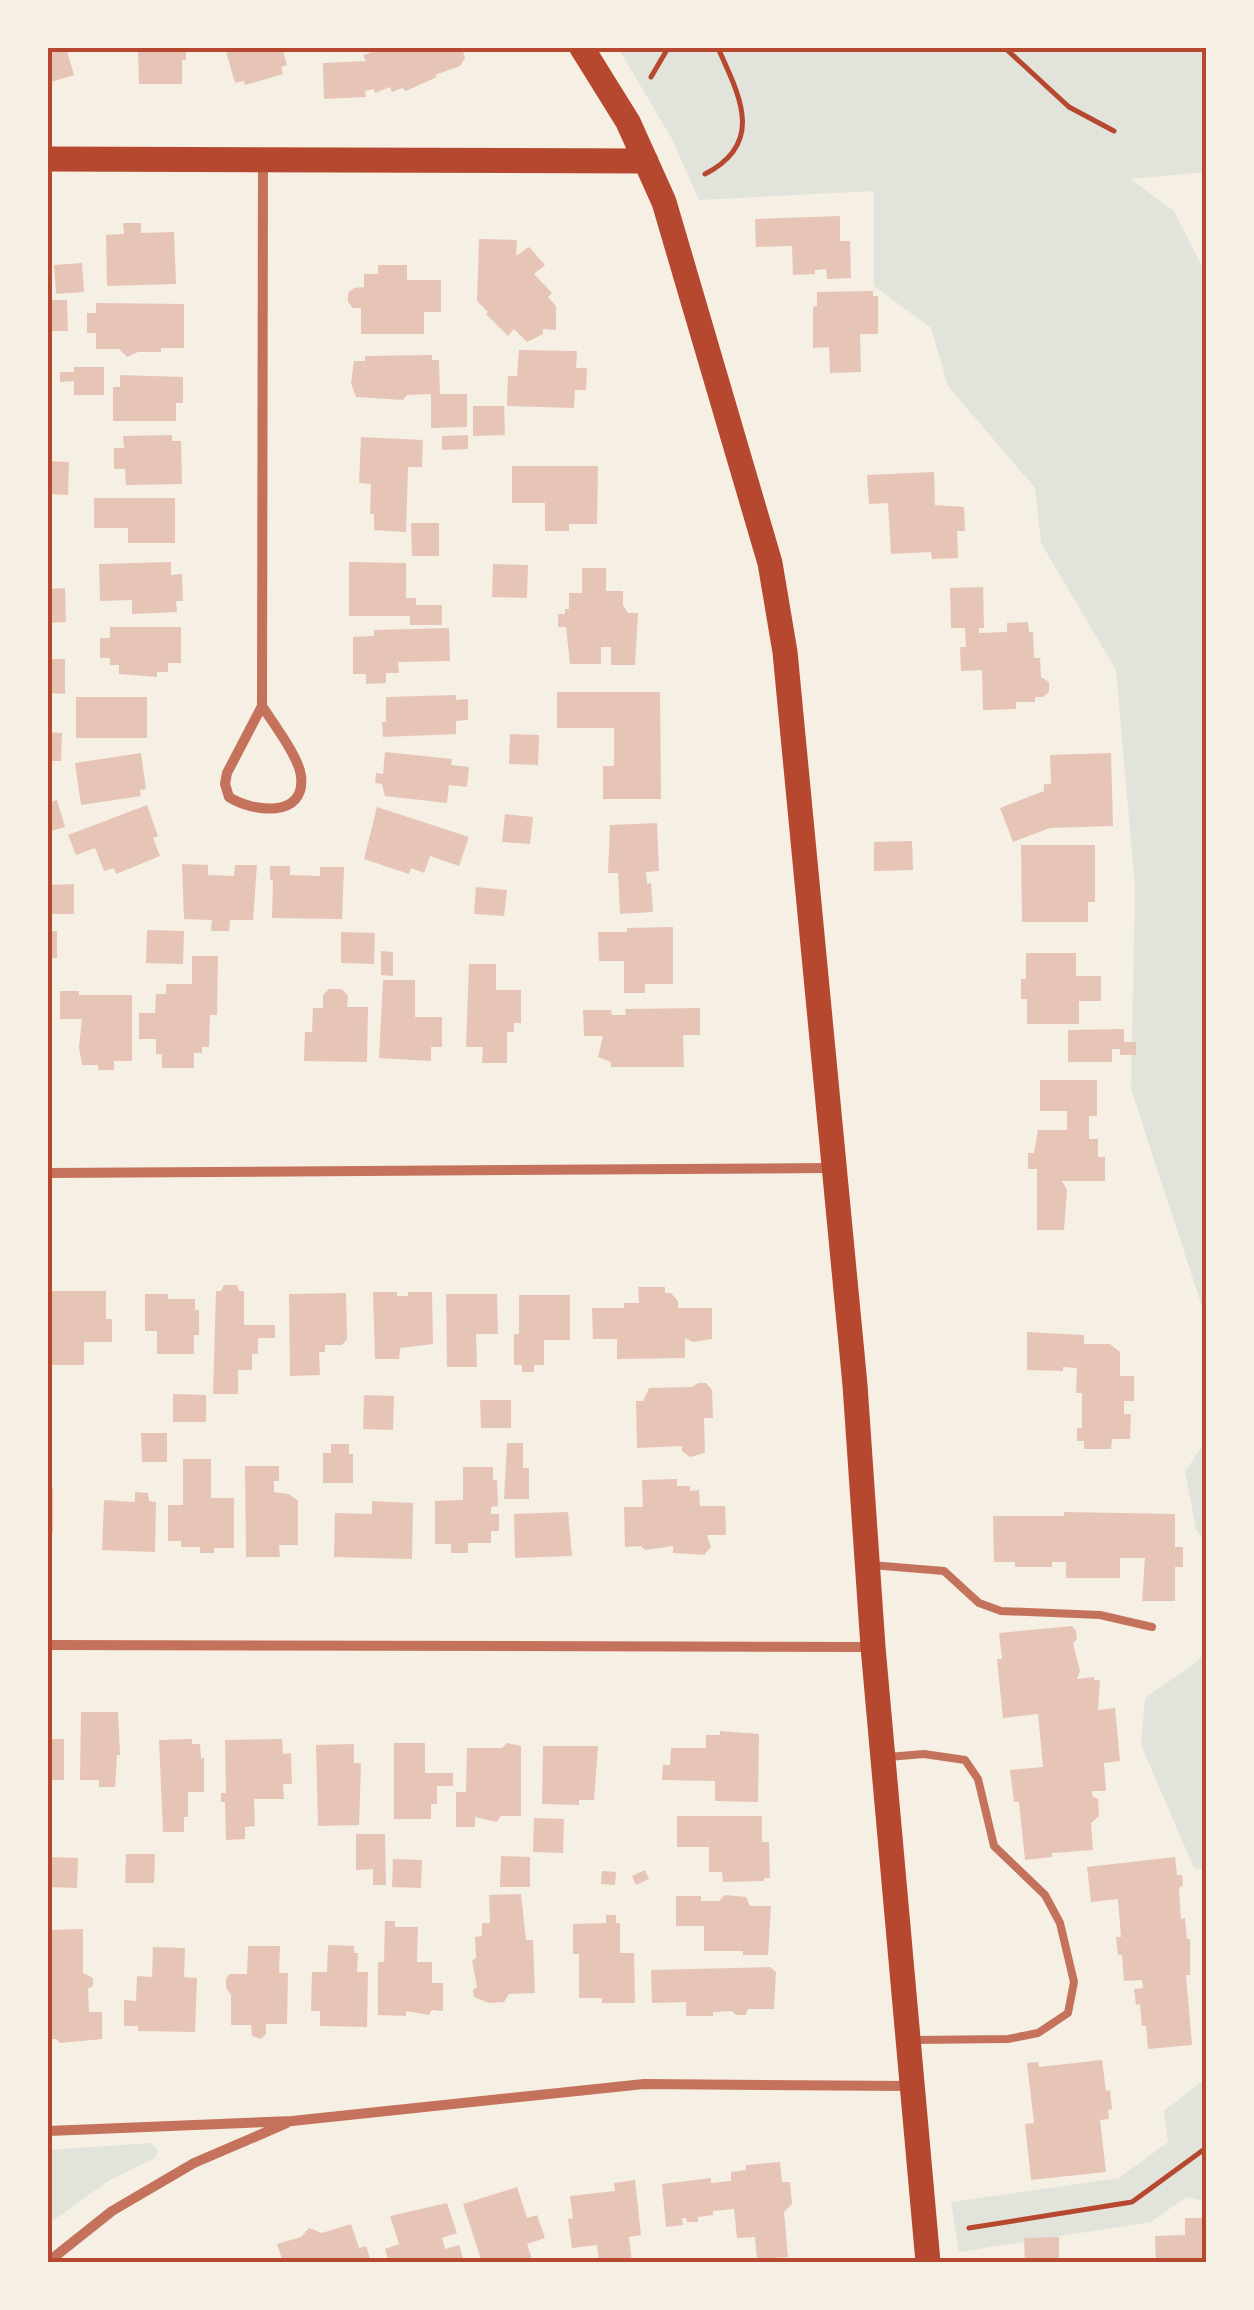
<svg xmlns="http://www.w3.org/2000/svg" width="1254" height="2310" font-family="'Zilla Slab',serif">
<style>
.green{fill:#e2e4dc}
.building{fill:#e6c5b7}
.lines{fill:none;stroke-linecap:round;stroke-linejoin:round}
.path{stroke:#b5482f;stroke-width:5}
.service{stroke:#c5725c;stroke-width:8}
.minor{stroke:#c5725c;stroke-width:10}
.primary{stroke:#b5482f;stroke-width:25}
.neatline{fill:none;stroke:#b5482f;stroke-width:4}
</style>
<rect width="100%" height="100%" fill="#f6efe4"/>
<!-- green -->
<path class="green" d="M618 48H1206V172L1130 179 1174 211 1206 274V1319L1131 1089 1135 888 1116 670 1041 543 1035 488 948 386 931 328 874 286V191L699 200 672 139Z
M1206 1440V1544L1196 1529 1185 1472Z
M1206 1652V1871L1194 1868 1141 1745 1145 1698 1195 1663Z
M1206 2078V2201L1186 2197 1151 2222 959 2252 951 2202 1119 2178 1168 2142 1164 2111Z
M151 2143 158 2150 155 2158 110 2180 48 2224V2150Z"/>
<!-- building -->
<path class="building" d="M48 48H66L74 75 48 83Z
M138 48H186V60H182V84H139Z
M225 48H282L287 65 281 67 283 74 245 85 244 81 235 83Z
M386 48H462L465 58 460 66 435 75 437 77 406 91 402 88 392 92 390 87 375 93 374 89 365 91 366 97 324 99 323 63 366 61 363 55Z
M840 216V241H850L851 278 827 279 826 269 815 270V274L793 275 792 246 756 247 755 219Z
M123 223H141V233L174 232 176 284 107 286 106 235 124 234Z
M479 239 517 240 516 256 529 247 545 265 534 274 552 293 548 297 556 306V330L543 329V334L527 342 514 329 508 336 486 314 488 312 477 301Z
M82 263 84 292 56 294 54 265Z
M378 265H407V280H441V312H424V334H361V308H353L348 302V293L354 288 364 287V274H378Z
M873 291V296H878V334H860L861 372 830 373 829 347 813 348V307L817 306V292Z
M48 300H67L68 331H48Z
M96 303 184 304V348H161V352H138L127 357 119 349H96V333H87V313H96Z
M519 350 577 351 576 368H587L586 390H575L574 408 507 406 508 376H517Z
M432 355V360H439L440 394H467V427L431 428V394L407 395 403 400 356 397 351 383 354 361H365V356Z
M74 367H104V395H74V381L60 382V372H74Z
M120 375 183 377V403H176V421H113V387H120Z
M473 406H504L505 435 473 436Z
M172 435V441H181L182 484 126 485 125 469H114V448H124L123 436Z
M468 435V449L442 450V436Z
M361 437 423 440 422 467H408L406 532 374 530V514H370L371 484 359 483Z
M48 461 69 462 68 495 48 494Z
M512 466H598L597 524H569V531H545V503H512Z
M934 472 935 505 964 507 965 531H957L958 558 932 559 931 552 891 554 888 503 869 504 867 475Z
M94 498H175V543H128V528H94Z
M411 523H439V556H412Z
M171 562V575L182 574 183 601H176L177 612 132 614V600L100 601 99 564Z
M349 562 406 563V598H416V605H442V625H410V616H349Z
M493 564 528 565 527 598 492 597Z
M582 568H606V591H623V605L628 613H638L635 665H611V647H601V664H570L566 627H558V614H565V609H569V593H582Z
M983 587 984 628H979V633L1007 632V623L1028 622 1029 632H1033L1034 658H1040L1041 677 1049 682V692L1043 697H1035V702H1016V709L983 710 982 670 961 671 960 647H966L965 628H951L950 588Z
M65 588 66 622 48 623V589Z
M110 627H181V663H168V672H157V677L119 674V665H110V658H100V638H110Z
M449 628 450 661 398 662 399 673H386V683L366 684V674H353V637L374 636V630Z
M48 659H65V694L48 693Z
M557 692H660L661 799H603V766H614V728H557Z
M456 695V700L468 699V720L456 721V734L383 737 382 722H386V697Z
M76 697H147V738H76Z
M48 732 62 733 61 761H48Z
M510 734 539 735 538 765 509 764Z
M385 752 452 759 451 765 469 767 467 787 449 785 447 803 385 796 382 784 375 783 376 773 383 774Z
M141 753 146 789 140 790 141 796 81 805 75 763Z
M1111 753 1113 826 1050 828 1013 842 1000 808 1044 791V784H1051L1050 755Z
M57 800 65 827 48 832V803Z
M147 805 158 836 153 838 160 856 116 874 114 868 104 871 95 848 76 855 68 835Z
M377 807 469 837 459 866 430 856 424 873 411 868 409 874 364 859Z
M505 814 533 817 530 844 502 842Z
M657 823 659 871 646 872 647 884 651 883 653 912 620 914 618 873H608L610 825Z
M912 841 913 870 874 871V842Z
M1021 845H1095V902H1088V922H1022Z
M182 864 208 865V875L234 876 235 865H257L253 920H230L229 931H211L212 920 184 919Z
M270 866H290V875L320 876V867H344L342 919 272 918 273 881 270 880Z
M74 884V914H48V885Z
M476 887 507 890 504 916 474 914Z
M673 927V984H645V993H624V961H599L598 932H627V928Z
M147 930 184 931 183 964 146 963Z
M48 931H57V958H48Z
M341 932 375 933 374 964 341 963Z
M381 951 393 952V976L381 975Z
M1026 953H1076V976H1101V1001H1079V1024H1027V999H1021V979H1026Z
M192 956H218L217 1015H210L209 1047H202V1053H194V1068H162V1054H156V1039H139V1013H155L156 994H166V984H192Z
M469 964H496V990H521V1023H514V1032H507V1063H482L483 1047H466Z
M383 980H415V1017H442V1047H431V1061L379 1058Z
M329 989H342L348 996 347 1007H368L367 1062 304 1061 305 1032H312L313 1008H323V995Z
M60 991H79V995H132V1061H114V1070H98V1065H82L79 1047 82 1019H60Z
M700 1008V1035H683L684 1067H611V1062L598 1057 603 1036H584L583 1010H611L612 1015H626L625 1009Z
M1124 1029V1042H1136V1055H1120V1049H1112V1062H1068V1030Z
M1040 1080H1097V1116H1089V1139H1098V1157H1105V1181H1062L1067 1190 1064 1230H1037V1169H1028V1153H1034L1038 1130H1067V1111H1040Z
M224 1285H237L239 1291H244V1325H275V1338H258V1354H252V1370H238V1394H213L216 1291H221Z
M638 1287H665V1293H671L678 1301V1308H712V1339L693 1342 685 1338V1358L617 1359V1339H593L592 1308H624V1303H639Z
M50 1291H106V1319H112V1342H84V1365H50Z
M373 1292H397V1296H408V1292H432L433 1344 400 1348 399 1359H375Z
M346 1293 347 1339 342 1345H325V1352H319L320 1375 290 1376 289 1294Z
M145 1294H168V1299H195V1310H199V1335H194V1354H157V1331H145Z
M446 1294H497L498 1334H476L477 1367H447Z
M519 1295H570V1340H544V1365H534V1372H522V1365H514V1334H519Z
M1027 1332 1084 1335V1344H1110L1120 1352V1376H1134V1401H1124V1414H1131L1130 1439H1112L1111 1449H1084V1441H1077V1428H1082V1393H1076L1077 1368 1063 1367V1371L1027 1370Z
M698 1383H706L712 1390 713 1418H704L705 1453 690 1457 682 1451V1446L637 1448 636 1401H643L649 1388 692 1387Z
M173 1394 206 1395V1422H173Z
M364 1395 394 1396 393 1430 363 1429Z
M480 1400H511V1428H481Z
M141 1433H167V1462H142Z
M507 1443H523V1468H529V1499H504Z
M331 1444H349V1454H353V1483H323V1453H331Z
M183 1459H211V1498H234V1548H214V1553H200V1547H181V1541H168V1505H183Z
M245 1466H279V1481H274V1492L289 1494 298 1501V1545H279L280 1557H246Z
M463 1467H493V1480H497L498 1506 491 1507V1514H499V1531H491V1543H468V1553H451V1544H435V1501L463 1500Z
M677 1479V1486H690V1491L699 1490 700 1506H725L726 1535H707L711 1547 704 1555 673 1553V1546L645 1550 641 1546 625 1547 624 1507H643L642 1480Z
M48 1489H53V1533H48Z
M135 1492 148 1493 149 1501 156 1502 155 1552 102 1550 104 1500 135 1502Z
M372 1501 413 1503 412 1559 334 1557 335 1513 372 1514Z
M568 1512 572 1556 515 1558 514 1514Z
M1064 1512 1175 1514V1547H1183V1567H1175V1601H1142L1145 1558H1120V1578H1066V1562H1052V1567H1015V1562H994L993 1516H1064Z
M1072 1626 1076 1631 1077 1639 1073 1643 1080 1671 1077 1679 1094 1677V1680H1100L1098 1710 1115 1708 1120 1761 1104 1763 1106 1791H1092V1796L1098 1799 1099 1816 1091 1823 1093 1850 1052 1853V1857L1025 1860 1019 1802H1014L1010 1770 1043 1767 1038 1714 1003 1718 997 1659H1002L999 1633Z
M81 1712H118L120 1755H117L115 1787H99V1780H80Z
M720 1731 759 1734 758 1802 715 1801V1781L662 1780 663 1765H670L671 1748H706V1735H720Z
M48 1739H64V1780H48Z
M192 1739V1744H200L201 1758H204V1792H188V1817H184V1832H163L159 1740Z
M282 1739 283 1754 291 1753 292 1784H283L284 1799H254L255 1826 245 1827V1839L226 1840 225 1802H221V1793H226L225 1740Z
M394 1743H425V1773H453V1786H437V1804H431V1819H394Z
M507 1743 521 1746V1816H501L497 1822 475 1817V1827H456V1792H466L467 1748H502Z
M354 1744V1763H361L359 1825 318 1826 316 1745Z
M543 1746H598L594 1800H579V1805L542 1804Z
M677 1816H762V1842H769L770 1878H764V1881L723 1882 722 1872H709V1847H677Z
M534 1818 564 1819 563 1853 533 1852Z
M356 1834H385L386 1885H373V1869L356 1870Z
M126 1854H155L154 1883H125Z
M501 1856 530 1857V1887H500Z
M48 1857 78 1858 77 1888 48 1887Z
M1175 1857 1177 1875H1182L1183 1885 1179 1888 1181 1919 1185 1918 1187 1939H1190V1975H1186L1192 2045 1148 2049 1146 2026H1142L1140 2004 1136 2005 1134 1989 1143 1988 1142 1980 1124 1981 1122 1955H1118L1116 1937H1121L1118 1899 1091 1902 1087 1867Z
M393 1859 422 1860 421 1888 392 1887Z
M645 1870 649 1879 636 1885 632 1876Z
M602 1871 616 1872 615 1885 601 1884Z
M521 1894 526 1940H533L535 1993 509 1994 504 2002 489 2003 474 1997 473 1990 477 1987 472 1961 476 1958 475 1937 482 1936V1923H490L489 1895Z
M725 1895 746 1897 750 1906H771L768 1955H743V1951H704V1926H676V1896H701V1901H719Z
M606 1915H616V1923H620V1953H634L635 2003H602V1998H579V1954H573V1924L606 1923Z
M385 1921H395V1927H418L417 1962H432V1983H443V2011L432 2010 429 2015 406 2011V2016L378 2015V1962H384Z
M83 1929V1973L93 1978V1986L88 1989 89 2012H102V2039L60 2043 56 2039H48L49 1930Z
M328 1945 354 1946V1953H358L357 1972H368L367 2027 320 2026V2011H311L312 1972H327Z
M248 1946H280L279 1973H288L287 2024H266V2034L261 2039 252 2036 251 2025H231V1995L226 1988V1978L230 1974H247Z
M153 1947 185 1948 184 1977 197 1978 195 2032 138 2031V2026H124V2000L136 2001 137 1976 152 1977Z
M770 1967 776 1972 774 2009H748L746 2015H736L732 2011 713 2012V2016H686V2002L652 2003 651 1970Z
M1102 2060 1106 2091 1110 2090 1112 2109 1108 2110 1109 2119 1100 2120 1106 2172 1031 2180 1025 2124 1034 2123 1027 2063 1038 2062 1039 2067Z
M780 2162 782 2182H790L792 2204 784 2212 788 2257 757 2259 755 2237 737 2238 734 2209 713 2211V2215L698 2217V2222H687L686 2218H682L683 2225 666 2227 662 2184 711 2178V2183L731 2181V2172L746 2170V2165Z
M635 2180 641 2235 629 2237 632 2262H599L597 2245 572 2248 568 2219 573 2218 570 2196 615 2191 614 2183Z
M517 2187 527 2218 537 2215 545 2238 527 2244 533 2262H482L463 2204Z
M447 2203 457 2233 442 2238 445 2249 459 2245 464 2262H389L385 2249 399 2244 390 2216Z
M1185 2218H1206V2262H1156L1155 2236 1185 2235Z
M351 2224 359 2248 366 2246 371 2262H283L277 2244 301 2237 309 2228 322 2233Z
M1059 2237V2262H1025L1024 2238Z"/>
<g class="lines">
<!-- path -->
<path class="path" d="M1005 48 1069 107 1114 131
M651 77 668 48
M705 174C766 143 739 95 718 48
M969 2228 1132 2202 1206 2148"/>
<!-- service -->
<path class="service" d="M871 1565 944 1571 979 1603 1001 1611 1100 1615 1152 1627
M888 1757 924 1754 965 1760 978 1779 994 1846 1045 1895 1060 1923 1074 1982 1068 2013 1038 2033 1008 2039 913 2040"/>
<!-- minor -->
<path class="minor" d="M262 706C273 723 299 757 301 776 306 819 252 812 229 797L225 784 227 773 262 706 263 158
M48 1173 831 1168
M48 1645 871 1647
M48 2131 292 2121 644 2084 909 2086
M48 2262 112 2211 194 2163 287 2123"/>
<!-- primary -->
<path class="primary" d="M582 48 628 122 664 202 770 563 785 652 855 1385 873 1647 928 2262
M48 159 646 161"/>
</g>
<!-- border -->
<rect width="1254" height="2310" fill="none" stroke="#f6efe4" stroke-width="100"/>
<rect x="50" y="50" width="1154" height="2210" class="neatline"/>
</svg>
